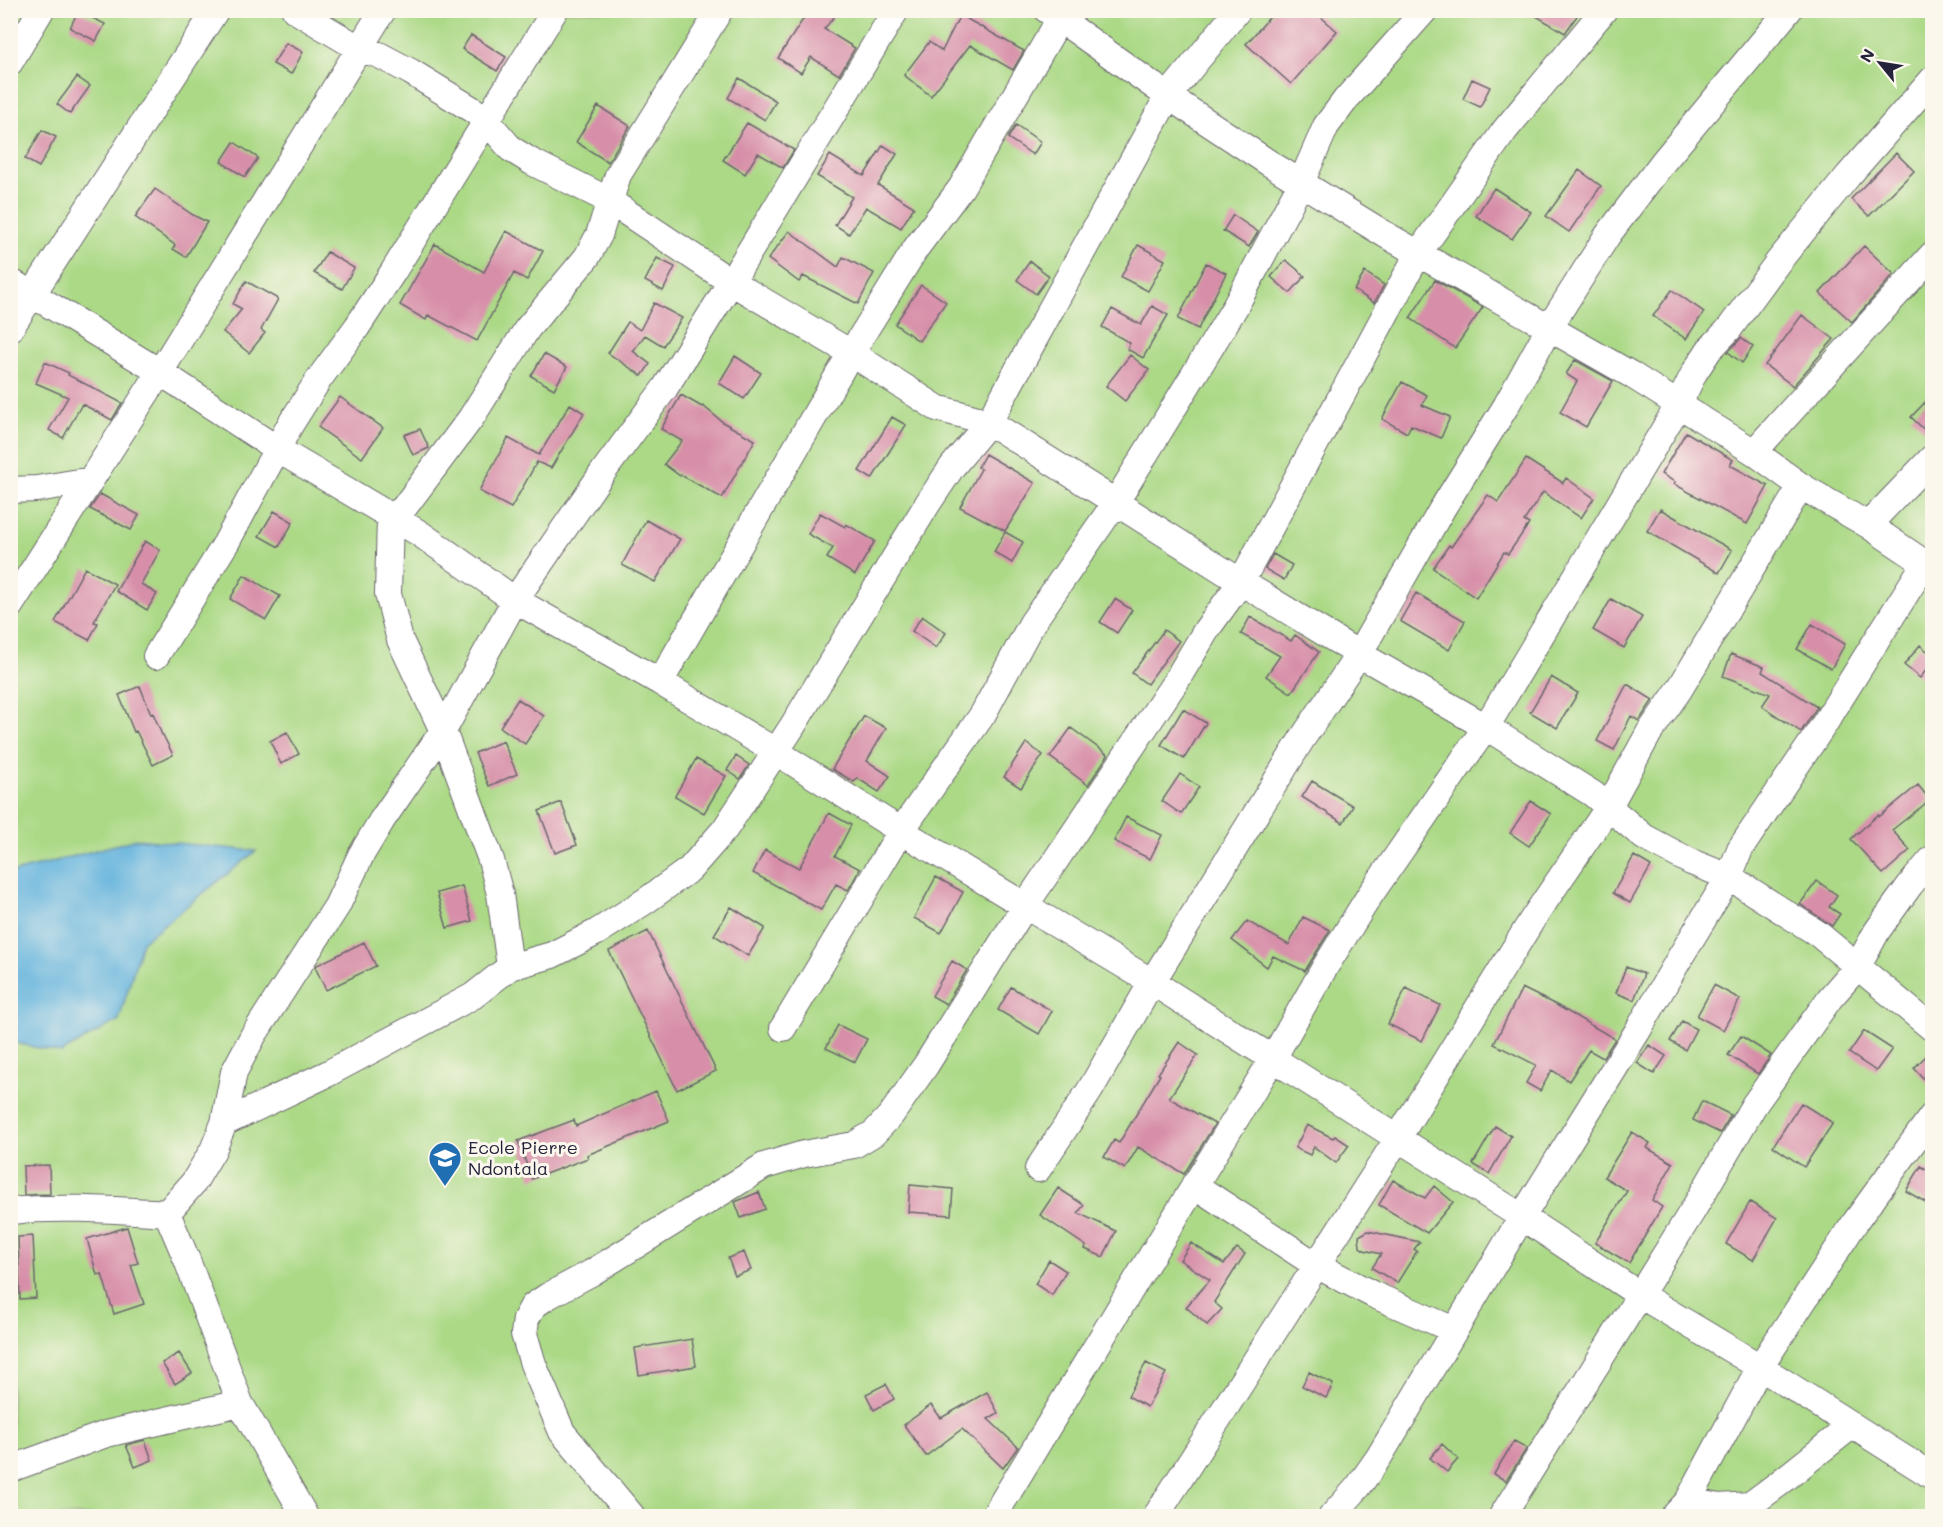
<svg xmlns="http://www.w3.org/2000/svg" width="1943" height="1527" font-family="Mali,sans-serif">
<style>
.green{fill:#abd986;stroke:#667e60;stroke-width:1.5}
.water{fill:#62b2dd;stroke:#426a8c;stroke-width:1.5}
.building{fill:#d78fa9}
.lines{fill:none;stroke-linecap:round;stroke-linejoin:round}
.minor-casing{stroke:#6a666c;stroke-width:28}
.minor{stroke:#fff;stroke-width:26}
.labels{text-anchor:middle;stroke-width:6;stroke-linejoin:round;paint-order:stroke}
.poi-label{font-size:18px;fill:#22223b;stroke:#fbf7ec;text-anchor:start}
</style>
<rect width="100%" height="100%" fill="#fbf7ec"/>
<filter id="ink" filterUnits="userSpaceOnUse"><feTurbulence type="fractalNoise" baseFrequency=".0167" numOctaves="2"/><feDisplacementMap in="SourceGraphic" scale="12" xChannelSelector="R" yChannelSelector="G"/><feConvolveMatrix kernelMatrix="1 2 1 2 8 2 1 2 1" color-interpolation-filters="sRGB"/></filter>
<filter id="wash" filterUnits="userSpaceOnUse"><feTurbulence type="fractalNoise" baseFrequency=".008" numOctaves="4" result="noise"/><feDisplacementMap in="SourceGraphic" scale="24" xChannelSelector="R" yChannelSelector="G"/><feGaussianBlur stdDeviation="1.35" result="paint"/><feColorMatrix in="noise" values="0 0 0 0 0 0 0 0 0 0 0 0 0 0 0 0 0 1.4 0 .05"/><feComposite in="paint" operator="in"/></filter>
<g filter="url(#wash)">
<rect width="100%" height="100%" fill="#f0e5c8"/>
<!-- green -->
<path class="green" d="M11 11H1932V1516H11Z"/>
<!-- water -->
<path class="water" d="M137 839 256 851 142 942 119 1020 61 1053 11 1042V873Z"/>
<g id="blocks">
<!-- building -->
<path class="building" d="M809 10H840L824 29 855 48 839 75 811 57 801 73 778 58Z
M1276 10H1313L1337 31 1291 84 1246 44Z
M1526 10H1581L1565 33Z
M78 11 105 24 96 41 70 28Z
M960 15 1024 51 1013 70 970 45 931 96 904 75 929 42 942 51Z
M471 35 506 57 497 71 462 49Z
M286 43 303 52 291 74 273 64Z
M77 77 90 86 70 114 57 104Z
M739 78 776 101 765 120 728 98Z
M1472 79 1490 87 1480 107 1463 99Z
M598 106 630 126 608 162 576 142Z
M747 123 794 150 783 168 758 153 745 174 723 160Z
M1016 125 1041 142 1033 155 1008 138Z
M42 130 56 137 39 167 25 159Z
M234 142 258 158 245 177 221 162Z
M883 145 897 154 878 185 914 207 901 228 866 207 849 234 835 225 852 197 817 176 830 155 864 176Z
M1896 153 1914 171 1869 216 1851 199Z
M1579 170 1601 186 1569 232 1546 216Z
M1494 188 1531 212 1512 239 1476 216Z
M155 189 193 215 207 222 186 257 173 249 175 245 135 217Z
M1233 215 1258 232 1249 247 1223 231Z
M506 231 543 251 527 280 514 273 477 341 428 315 426 320 400 305 435 244 484 272Z
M789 231 838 267 843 257 874 273 858 304 803 276 799 282 768 259Z
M1138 245 1165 260 1148 291 1121 277Z
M1864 246 1894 274 1852 322 1820 293Z
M327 252 354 268 342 289 314 273Z
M657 258 675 267 663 291 645 281Z
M1286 260 1305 276 1290 293 1271 277Z
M1030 261 1049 276 1036 294 1017 280Z
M1206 263 1226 273 1198 329 1178 319Z
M1365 272 1384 285 1374 303 1354 290Z
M1435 280 1483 307 1455 348 1410 318Z
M246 281 278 299 261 330 265 333 249 353 223 332 242 309 233 304Z
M921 285 946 302 919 341 895 324Z
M1672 290 1704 312 1686 339 1653 316Z
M654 303 682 318 663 346 645 335 633 351 650 364 642 376 608 353 628 322 640 330Z
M1152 306 1168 315 1143 358 1127 349 1130 343 1102 327 1112 309 1141 325Z
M1802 315 1834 339 1793 386 1765 365Z
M1741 338 1753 347 1742 363 1728 352Z
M544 354 567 367 554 389 531 376Z
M1130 355 1149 370 1125 401 1106 386Z
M735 356 761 373 744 399 719 383Z
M1575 360 1613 381 1586 427 1560 412 1577 381 1566 374Z
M45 362 69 373 68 375 122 403 112 420 82 404 63 438 49 430 68 397 36 383Z
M1402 382 1427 395 1422 405 1450 417 1441 438 1411 425 1407 433 1382 419Z
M681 395 702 407 703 406 724 423 755 440 722 498 681 475 680 476 664 464 682 441 661 429Z
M1932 395V437L1911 417Z
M340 397 383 428 362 458 318 427Z
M570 404 584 413 551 468 537 462 511 508 479 491 508 438 539 455Z
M892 417 906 425 872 479 859 471Z
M420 429 429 448 413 455 404 435Z
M1686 432 1733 460 1730 465 1768 486 1747 524 1674 484 1675 482 1661 474Z
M985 454 1035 483 1005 531 960 507 981 469 978 467Z
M1526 459 1563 483 1566 478 1594 498 1581 518 1543 492 1524 521 1529 524 1508 554 1504 552 1476 598 1433 568 1449 545 1451 547 1488 495 1498 502Z
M100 494 139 515 131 530 90 509Z
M1660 509 1732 550 1719 573 1647 531Z
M274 511 293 522 279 547 259 536Z
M820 513 845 527 846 524 875 541 855 575 827 558 833 548 808 534Z
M646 520 680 539 655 582 622 565Z
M1005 532 1023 542 1012 563 994 552Z
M145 541 160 550 141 584 157 594 147 610 116 591Z
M1273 554 1292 565 1284 580 1265 569Z
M85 568 115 584 94 622 98 623 89 640 55 622Z
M244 575 280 596 266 620 230 599Z
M1416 593 1465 621 1449 650 1400 621Z
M1115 599 1132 610 1117 633 1100 622Z
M1611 599 1642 617 1624 648 1593 630Z
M922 616 946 633 936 648 912 631Z
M1250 617 1291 641 1295 635 1319 652 1291 693 1266 676 1280 656 1241 634Z
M1812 624 1845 644 1831 669 1797 649Z
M1164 630 1179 641 1147 684 1132 673Z
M1920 645 1932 655V663L1920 678 1904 665Z
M1731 654 1764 667 1762 672 1817 707 1801 732 1762 706 1770 694 1723 676Z
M1551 677 1578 693 1557 728 1530 712Z
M1627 684 1653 700 1639 721 1631 716 1614 750 1597 741Z
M140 686 151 714 153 713 162 735H163L173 755 153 765 136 731 134 732 119 695Z
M518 699 544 716 525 744 500 727Z
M1183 709 1206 723 1184 759 1161 745Z
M864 716 886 728 867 761 890 776 879 792 857 778 854 782 832 769Z
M1071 728 1108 755 1088 785 1050 757Z
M287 732 299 754 281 764 270 741Z
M503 741 517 774 489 786 475 753Z
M1026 743 1043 755 1021 788 1004 777Z
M736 756 749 765 740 779 727 770Z
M696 759 726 776 704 813 675 796Z
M1180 774 1199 787 1181 814 1162 801Z
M1312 781 1353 806 1343 823 1302 797Z
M1918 785 1930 800 1892 830 1910 850 1883 874 1851 839 1878 815 1880 816Z
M1531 801 1551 814 1529 846 1510 833Z
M561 802 577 845 555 853 539 811Z
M829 813 851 825 835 856 860 869 848 890 836 884 821 910 753 873 765 850 799 868Z
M1126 817 1162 835 1150 859 1114 841Z
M1634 856 1651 866 1630 903 1613 893Z
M936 877 963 892 941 933 914 918Z
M1817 881 1837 895 1829 907 1840 914 1832 926 1800 904Z
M462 886 472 921 447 928 437 893Z
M731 907 765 928 748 956 714 935Z
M1303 917 1330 930 1305 971 1273 956 1267 967 1232 940 1247 921 1289 945Z
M648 931 716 1071 677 1090 609 951Z
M364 942 376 966 326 990 315 967 317 965Z
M952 961 967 970 946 1004 932 996Z
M1626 967 1644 974 1634 1000 1616 993Z
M1714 985 1740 999 1723 1030 1697 1016Z
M1011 987 1052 1011 1039 1034 998 1010Z
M1406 988 1440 1005 1422 1041 1388 1024Z
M1522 988 1558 1006 1615 1039 1603 1058 1589 1050 1569 1081 1552 1070 1540 1091 1526 1083 1536 1065 1494 1044Z
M1682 1021 1696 1029 1685 1050 1670 1041Z
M838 1025 867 1039 855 1062 826 1048Z
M1864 1031 1892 1049 1876 1071 1849 1053Z
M1741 1036 1771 1055 1758 1074 1728 1055Z
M1179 1042 1198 1055 1169 1098 1215 1124 1184 1174 1138 1147 1125 1169 1104 1157 1114 1140 1119 1143 1160 1075 1158 1074Z
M1649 1045 1666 1056 1654 1074 1637 1063Z
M1932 1050V1088L1914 1068Z
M656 1091 669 1121 587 1155 588 1158 532 1179 518 1141 574 1120 576 1126Z
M1702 1101 1731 1115 1720 1133 1693 1120Z
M1801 1103 1833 1123 1804 1167 1773 1146Z
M1307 1125 1333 1138 1335 1136 1349 1145 1336 1163 1314 1147 1310 1155 1295 1148Z
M1495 1126 1511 1136 1489 1174 1473 1164Z
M1632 1132 1650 1143 1647 1148 1673 1163 1652 1200 1662 1207 1629 1263 1595 1243 1627 1191 1604 1177Z
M49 1165 50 1194 24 1195 23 1166Z
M1921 1166 1932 1173V1206L1906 1191Z
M1393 1180 1425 1198 1434 1186 1453 1202 1427 1233 1379 1205Z
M910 1185 953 1189 951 1215 908 1212Z
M1058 1188 1084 1205 1078 1213 1116 1231 1103 1257 1085 1249 1086 1246 1040 1215Z
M759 1192 765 1209 741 1218 735 1202Z
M1750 1202 1777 1218 1753 1260 1726 1244Z
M127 1227 138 1263 131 1265 144 1304 114 1314 102 1274 97 1275 87 1239Z
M1368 1231 1420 1242 1414 1249 1417 1251 1397 1283 1372 1268 1381 1254 1364 1250 1360 1247 1359 1236Z
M33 1236 36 1298 20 1299 18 1237Z
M1191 1243 1224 1264 1237 1248 1245 1254 1214 1302 1222 1309 1207 1325 1186 1307 1210 1280 1180 1260Z
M744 1252 751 1270 735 1276 728 1258Z
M1049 1260 1066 1271 1052 1295 1035 1284Z
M692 1339 696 1366 639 1375 635 1348Z
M179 1353 192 1373 175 1384 162 1363Z
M1146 1363 1166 1373 1147 1407 1128 1396Z
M1309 1372 1333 1384 1326 1398 1302 1386Z
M886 1384 894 1399 874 1410 866 1394Z
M987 1392 998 1413 988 1419 1018 1447 1003 1468 962 1429 926 1456 904 1425 931 1405 941 1418Z
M145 1440 152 1460 135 1467 126 1445Z
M1514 1441 1527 1448 1506 1481 1494 1474Z
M1442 1444 1458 1459 1447 1472 1430 1458Z"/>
</g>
</g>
<g filter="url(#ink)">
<use href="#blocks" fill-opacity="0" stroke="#6a666c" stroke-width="1.5"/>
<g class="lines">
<defs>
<path id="minor" d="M295 10 360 49 379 55 411 72 473 110 487 121 511 149 532 162 608 200 731 282 851 353 937 408 989 422 1241 582 1359 654 1486 727 1593 794 1644 837 1691 862 1729 877 1817 933 1932 1028
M1047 10 1168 96 1269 163 1386 235 1630 374 1754 452 1801 486 1868 525 1932 568
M10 62 41 10
M10 281 160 372 277 449 419 533 515 600 660 682 775 751 901 831 1152 982 1522 1217 1640 1295 1760 1367 1932 1476
M10 329 216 10
M1754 452 1932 255
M10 490 37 489 91 480
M1868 525 1932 458
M10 606 160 372 383 10
M156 656 226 543 290 425 319 379 357 327 393 272 555 10
M660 682 851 353 916 248 961 188 1065 10
M510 967 500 894 491 860 443 731 400 640 388 594 390 517 403 509 471 418 527 329 587 257 599 235 618 175 720 10
M783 1028 901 831 983 714 1032 623 1116 502 1209 350 1235 307 1301 183 1326 126 1347 98 1425 10
M224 1123 327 1074 473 996 510 967 552 955 597 932 647 900 690 869 725 829 792 727 928 503 952 467 989 422 1168 96 1238 10
M1038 1169 1090 1090 1152 982 1302 739 1359 654 1442 509 1506 406 1549 328 1607 236 1663 162 1789 10
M1194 1185 1316 1265 1372 1294 1454 1330
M10 1211C63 1206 115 1210 167 1213L194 1182 213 1150 224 1123 234 1072 253 1036 337 906 361 855 382 820 443 731 515 600 603 472 665 388 731 282 896 10
M167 1213 187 1260 240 1403 305 1516
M10 1469 106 1434 240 1403
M1688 1501 1760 1367 1856 1221 1932 1116
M632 1516 562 1432 533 1364 524 1334 526 1319 533 1306 548 1296 591 1273 764 1166 804 1154 854 1145 874 1133 891 1115 926 1065 1025 906 1176 681 1207 629 1241 582 1418 254 1505 130 1604 10
M994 1516 1142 1271 1272 1060 1325 967 1370 895 1486 727 1678 406 1694 373 1709 350 1729 329 1778 262 1848 176 1932 80
M1156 1516 1398 1138 1532 920 1608 808 1649 733 1679 690 1801 486
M1332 1516 1358 1487 1379 1457 1522 1217 1637 1032 1682 954 1729 877 1740 849 1823 726 1925 563
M1502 1516 1693 1210 1754 1105 1830 998 1858 966 1877 931 1910 885 1932 859
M1674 1516 1688 1501 1719 1507 1750 1505 1777 1485 1851 1426"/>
</defs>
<!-- minor casing -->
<use href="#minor" class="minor-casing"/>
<!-- minor -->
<use href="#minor" class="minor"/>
</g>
</g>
<!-- icons -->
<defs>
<symbol id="school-pin" viewBox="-11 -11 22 30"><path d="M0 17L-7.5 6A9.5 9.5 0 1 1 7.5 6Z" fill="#1f6fb2" stroke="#fbf7ec"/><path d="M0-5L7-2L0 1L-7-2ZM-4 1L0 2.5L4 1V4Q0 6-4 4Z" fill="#fff"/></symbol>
</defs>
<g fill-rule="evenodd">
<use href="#school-pin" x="426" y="1139" width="38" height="52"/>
</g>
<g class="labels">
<!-- poi labels -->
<g class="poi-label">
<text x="468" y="1154">Ecole Pierre<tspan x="468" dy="21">Ndontala</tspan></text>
</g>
</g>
<!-- margin -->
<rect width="1943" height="1527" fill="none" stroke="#fbf7ec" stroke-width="36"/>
<!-- north arrow -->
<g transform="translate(1880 63) rotate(300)" stroke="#fbf7ec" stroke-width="4.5" paint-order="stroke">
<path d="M0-4.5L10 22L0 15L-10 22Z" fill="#22223b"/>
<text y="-9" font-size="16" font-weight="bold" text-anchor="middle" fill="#22223b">N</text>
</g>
</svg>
